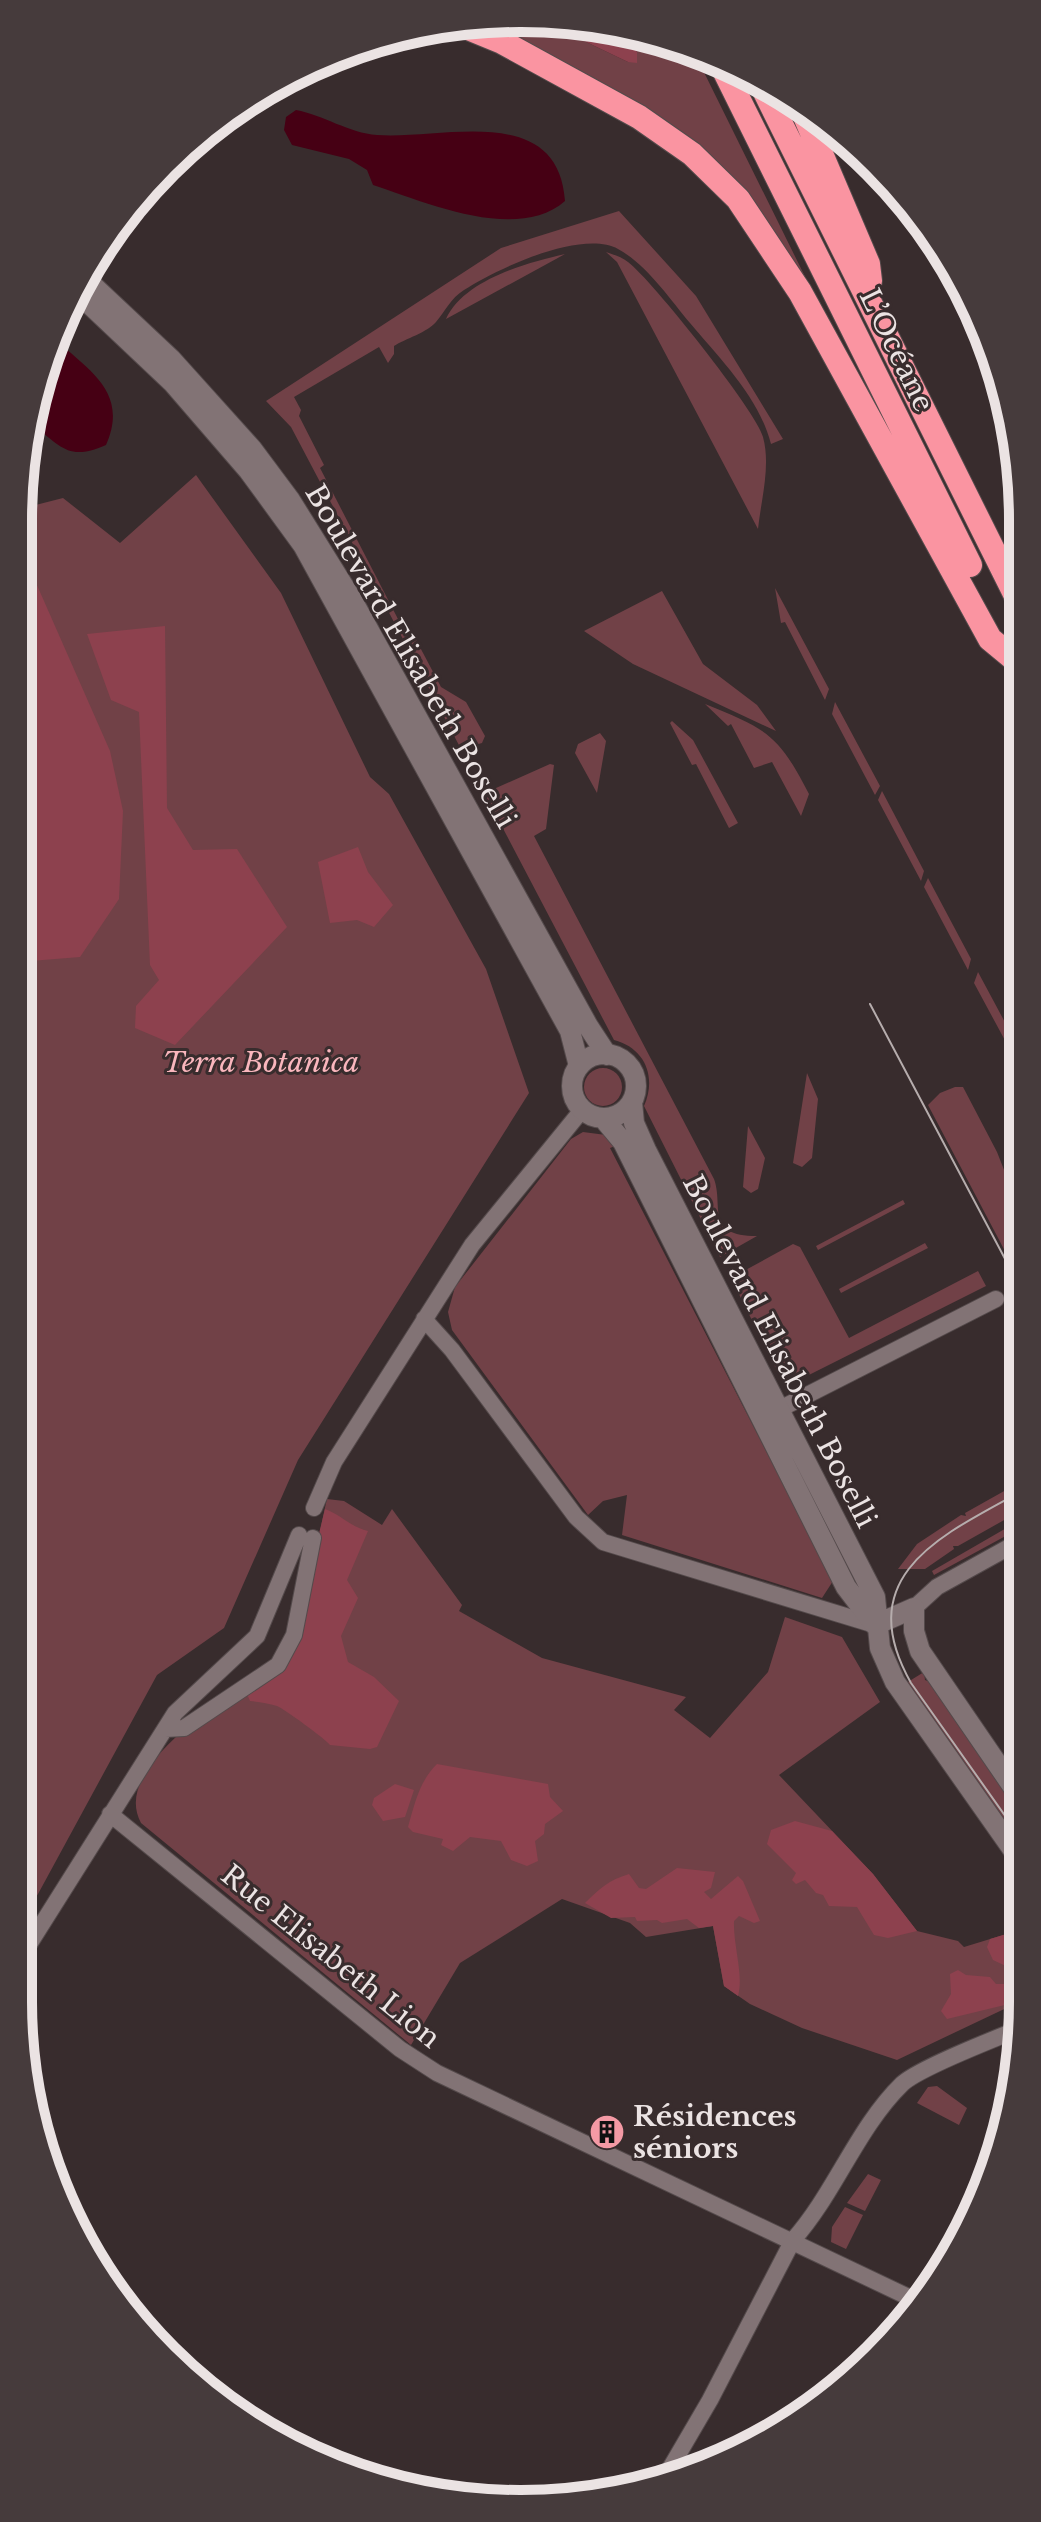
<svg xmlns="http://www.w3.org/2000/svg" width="1041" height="2522" font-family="'Libre Baskerville',serif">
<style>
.green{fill:#714147}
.forest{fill:#8d414e}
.water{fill:#460014}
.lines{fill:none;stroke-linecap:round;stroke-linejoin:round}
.minor-casing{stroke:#544a4b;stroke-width:18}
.tertiary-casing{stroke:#544a4b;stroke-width:22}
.motorway-casing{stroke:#544a4b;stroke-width:26}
.minor{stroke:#827375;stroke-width:16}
.tertiary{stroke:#827375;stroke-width:20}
.motorway{stroke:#fa94a1;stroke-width:24}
.tram{stroke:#b6adad;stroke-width:2}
.labels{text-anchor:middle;stroke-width:6;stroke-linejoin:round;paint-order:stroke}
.street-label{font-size:28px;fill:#ebe3e3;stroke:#382c2d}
.park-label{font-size:28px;font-style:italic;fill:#fab6bd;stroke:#382c2d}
.poi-label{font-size:28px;font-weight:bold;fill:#ebe3e3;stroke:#382c2d;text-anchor:start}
.rim{fill:none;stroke:#ebe3e3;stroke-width:10}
</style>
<rect width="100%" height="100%" fill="#382c2d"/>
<!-- green -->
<path class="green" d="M487 19 559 29 628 62 637 52 628 37 682 45 693 50 823 313 756 209 476 22Z
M619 211 696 296 783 439 771 444C759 397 720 359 690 323 669 298 647 265 618 249 582 229 496 269 464 290 450 299 446 310 436 322 428 332 405 339 394 346V354L388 363 379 347 294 397 301 410 299 416 324 465 320 468 398 619 404 617 441 687 466 702 485 736 482 743 461 749 291 427 266 401 501 248Z
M606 252C614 255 622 257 628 262 651 279 757 412 763 437 771 466 761 500 758 529L617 262Z
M565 254 556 259 446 319C464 280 526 263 565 254Z
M196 475 281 593 370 777 389 794 486 969 529 1093 298 1460 224 1628 157 1675 38 1894 18 1922V521L20 509 63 498 120 543Z
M775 588 829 689 825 700 785 622 781 623Z
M662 591 703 664 757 705 776 731 633 664 584 631Z
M835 702 880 786 875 795 832 714Z
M705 704C767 729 778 734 809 794L801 816 772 762 754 768 731 724 728 726Z
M672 721 693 740 738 823 729 828 696 764 692 765 670 723Z
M600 733 606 741 597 793 575 753 578 744Z
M550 764 554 765 546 829 534 836 714 1179C724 1206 704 1236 757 1236L720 1257 644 1106C657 1077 645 1048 614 1040L487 798 496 788Z
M882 791 924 871 921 881 878 800Z
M928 878 971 959 968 970 924 887Z
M978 972 1008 1028V1046L974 983Z
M584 1087a19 19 0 1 1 38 0a19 19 0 1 1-38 0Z
M807 1073 818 1099 812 1158 802 1167 793 1163Z
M955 1087H963L997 1152 1021 1213V1269L1016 1272 928 1105 940 1093Z
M748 1126 765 1158 758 1189 751 1193 743 1187Z
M583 1132 606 1135 618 1145 610 1148 833 1581 822 1598 622 1535 627 1495 603 1501 588 1515 452 1330 448 1312 455 1287 571 1139Z
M903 1200 905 1204 818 1250 816 1246Z
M925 1243 928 1248 841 1293 839 1289Z
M793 1244 800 1247 849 1338 978 1271 986 1286 785 1387 731 1278Z
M1022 1481V1510L958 1546H953L954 1549 925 1569H898L917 1544 961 1515 966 1516 965 1513Z
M327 1499 344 1501 382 1525 392 1509 462 1605 459 1611 542 1658 686 1697 674 1710 710 1738 768 1672 785 1617 842 1637 880 1702 779 1775 873 1874 917 1931 958 1941 964 1947 1023 1929V2000L897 2060 802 2028 750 2004 724 1986 713 1926 646 1937 630 1923 562 1899 460 1963 411 2045 141 1823C106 1758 259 1684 291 1641 302 1628 321 1523 327 1499Z
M1022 1519V1527L934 1575 932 1571Z
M924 1672 925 1680 930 1682 1022 1813 1023 1853 903 1685Z
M937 2086 967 2108 959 2125 917 2103 928 2087Z
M868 2174 881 2180 865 2211 847 2203Z
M845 2207 863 2215 846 2249 831 2242 832 2227Z"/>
<!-- forest -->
<path class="forest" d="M559 29 628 37 637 52V63L628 62Z
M18 542 110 751 123 811 119 899 80 957 18 962Z
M165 626 167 808 193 850 237 849 287 927 175 1045 135 1028 136 1006 159 980 150 965 139 712 111 700 87 634Z
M358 847 368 872 393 905 374 927 357 920 330 923 318 862Z
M325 1509C341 1515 351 1527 368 1531L347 1580 358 1598 341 1636 348 1662 374 1677 399 1701 377 1747 370 1749 330 1745C327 1740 283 1708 277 1706 268 1703 259 1702 250 1701L245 1689 293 1640Z
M437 1764 548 1784 550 1797 563 1811 545 1824 544 1834 535 1841 538 1861 527 1866 511 1860 501 1841 470 1837 453 1851 441 1845 443 1839 413 1832 408 1827C415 1803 419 1782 437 1764Z
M395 1784 414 1790 405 1817 383 1821 372 1805 374 1798Z
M795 1821 832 1831 873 1874 917 1931 888 1938 874 1935 857 1907 829 1906 823 1895 816 1893 805 1880 796 1884 792 1880 796 1873 767 1844 771 1830Z
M677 1868 715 1872 711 1888 704 1892 711 1899 738 1876 743 1881 760 1921 754 1923 739 1916 734 1921C733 1946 744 1975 738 1996L724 1986 713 1926 699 1928 687 1919 662 1923 657 1920 637 1921 635 1917 611 1918 585 1903C599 1889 609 1880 629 1874L639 1888 646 1889Z
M1023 1929V1974L993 1960 987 1947 990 1939Z
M958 1970 966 1975 990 1977 996 1984H1009L1013 2003 947 2019 941 2011 951 1994 950 1974Z"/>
<!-- water -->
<path class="water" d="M296 110C323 115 349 133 377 135 442 140 558 101 565 201 517 243 425 202 373 185L367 170 349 159 292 145 284 130 286 117Z
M56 340C90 371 129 393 106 445 69 461 63 448 34 426L45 359Z"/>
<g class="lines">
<defs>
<path id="minor" d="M424 1319 452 1350 576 1517 603 1542 875 1625
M770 1414 996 1299
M314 1508 334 1462 472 1245 582 1110
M914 1608 937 1587 1022 1540
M165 1729 184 1728 278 1665 294 1635 313 1538
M110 1814 400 2049 437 2073 921 2303
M18 1962 175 1713 257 1636 299 1535
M665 2477 710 2400 793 2240C835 2193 857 2128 902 2084 919 2068 994 2039 1019 2029"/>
<path id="tertiary" d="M89 282 171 359 252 449 290 500 351 598 588 1026 607 1055
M81 296 173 383 249 471 303 545 570 1031 579 1066
M572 1086a32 32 0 1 1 64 0a32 32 0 1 1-64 0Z
M632 1102 634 1123 646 1150 875 1597 880 1648 895 1682 1023 1864
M603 1118 623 1142 846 1587 875 1625
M875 1625 914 1608V1631L920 1651 1022 1800"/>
<path id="motorway" d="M463 26 502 42 639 117 692 154 738 199 800 292 990 639 1019 663
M721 64 970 565
M761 84 1019 602
M799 102 868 264 870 281"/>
</defs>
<!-- minor casing -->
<use href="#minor" class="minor-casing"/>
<!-- tertiary casing -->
<use href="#tertiary" class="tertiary-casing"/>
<!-- motorway casing -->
<use href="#motorway" class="motorway-casing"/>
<!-- minor -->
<use href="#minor" class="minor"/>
<!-- tertiary -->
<use href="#tertiary" class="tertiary"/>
<!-- motorway -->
<use href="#motorway" class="motorway"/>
<!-- tram -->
<path class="tram" d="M870 1004 1021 1289
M1022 1491C942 1535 850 1575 911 1683L1023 1841"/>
</g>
<!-- icons -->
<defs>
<symbol id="building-disc" viewBox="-11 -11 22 22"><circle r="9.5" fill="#f49aa5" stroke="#382c2d"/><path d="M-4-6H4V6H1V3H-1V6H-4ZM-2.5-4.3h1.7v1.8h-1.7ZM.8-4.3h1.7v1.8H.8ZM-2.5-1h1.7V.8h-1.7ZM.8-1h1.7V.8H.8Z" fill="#111"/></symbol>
</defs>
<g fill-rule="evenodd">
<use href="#building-disc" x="587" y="2112" width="40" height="40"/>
</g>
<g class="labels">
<!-- street labels -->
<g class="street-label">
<text transform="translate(897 350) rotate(64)" y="10">L’Océane</text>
<text transform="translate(411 656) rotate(60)" y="10">Boulevard Elisabeth Boselli</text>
<text transform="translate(780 1351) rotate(63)" y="10">Boulevard Elisabeth Boselli</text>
<text transform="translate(331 1956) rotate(39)" y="10">Rue Elisabeth Lion</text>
</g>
<!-- park labels -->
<g class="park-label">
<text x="261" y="1072">Terra Botanica</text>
</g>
<!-- poi labels -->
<g class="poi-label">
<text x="633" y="2126">Résidences<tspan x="633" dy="32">séniors</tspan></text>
</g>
</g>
<!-- crop -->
<path d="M0 0H1041V2522H0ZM520 32H521A488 488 0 0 1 1009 520V2002A488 488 0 0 1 521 2490H520A488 488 0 0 1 32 2002V520A488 488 0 0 1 520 32Z" fill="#463b3c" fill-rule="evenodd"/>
<path class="rim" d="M520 32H521A488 488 0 0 1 1009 520V2002A488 488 0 0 1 521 2490H520A488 488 0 0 1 32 2002V520A488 488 0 0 1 520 32Z"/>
</svg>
